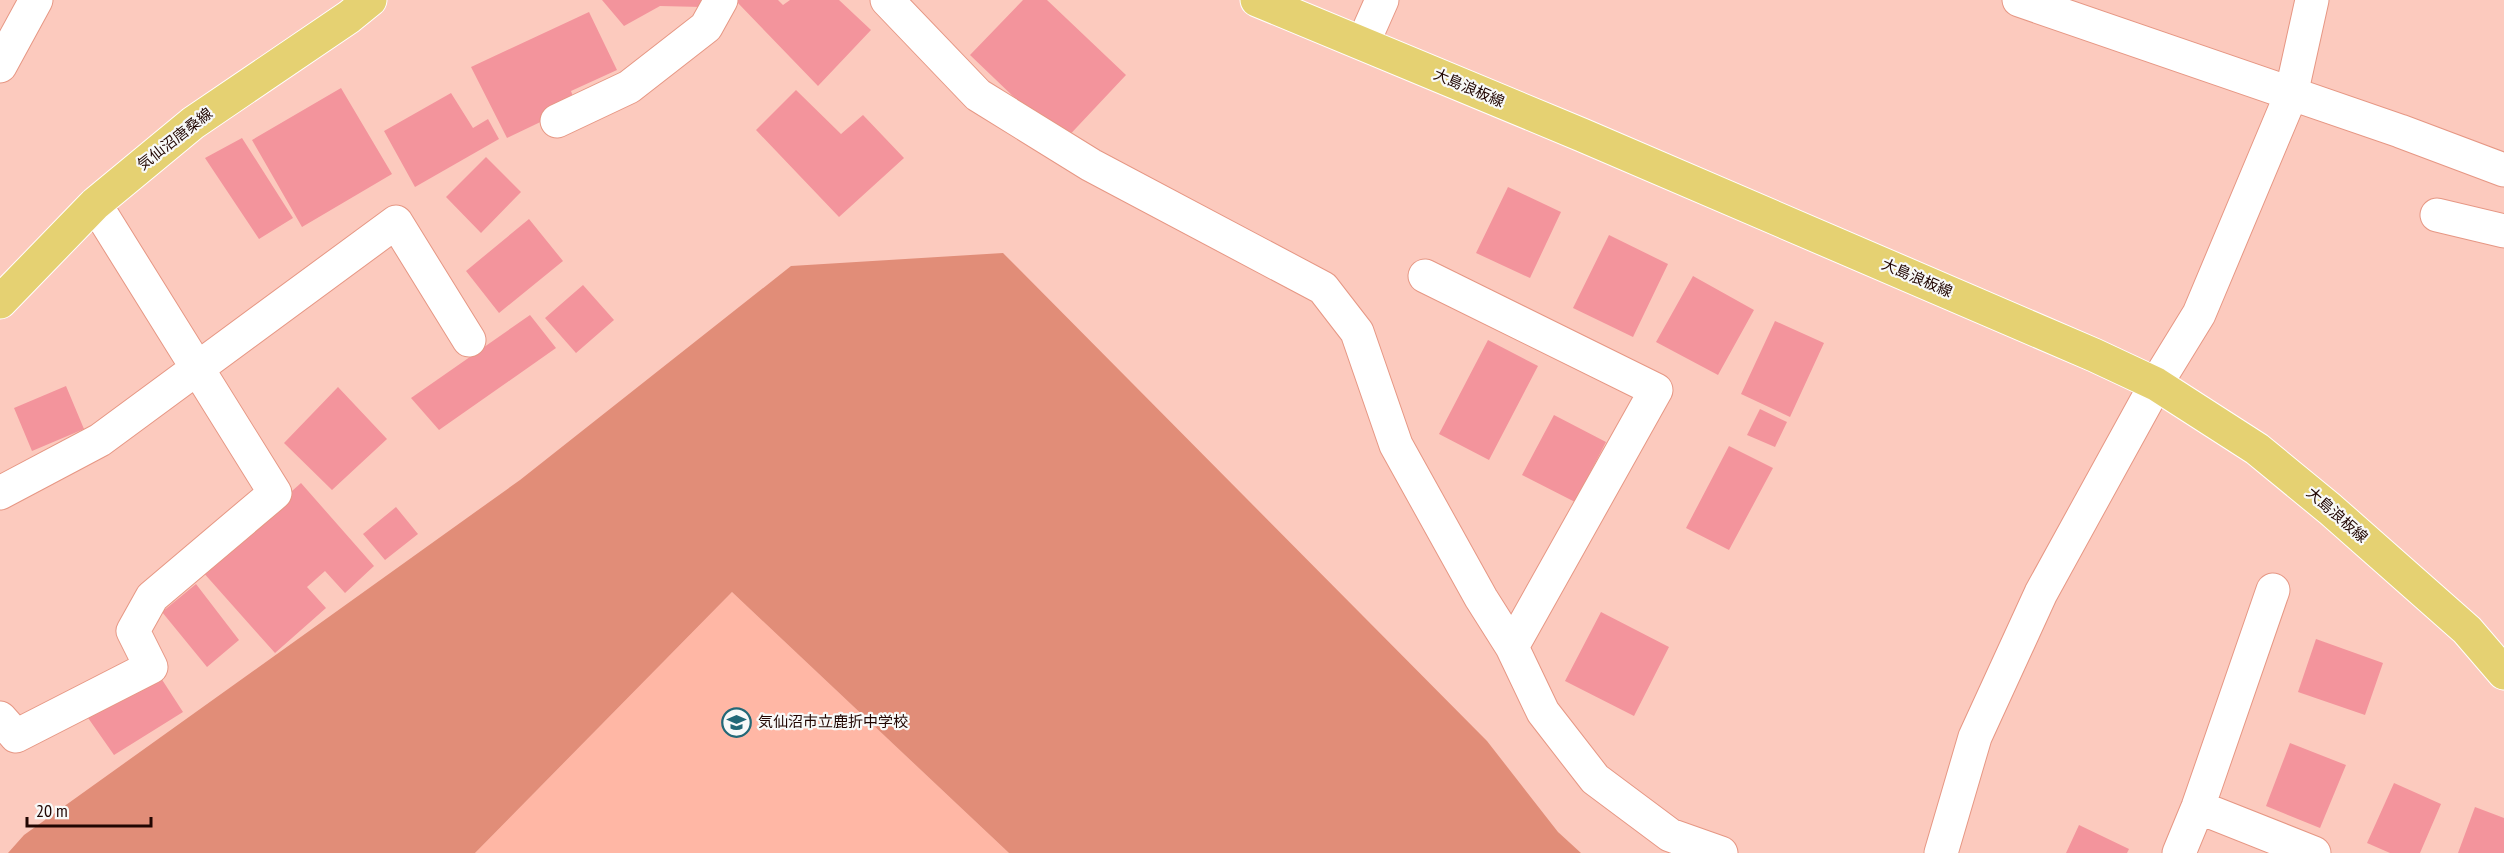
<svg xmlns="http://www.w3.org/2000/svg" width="2504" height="853" font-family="'PT Sans Narrow','Noto Sans JP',sans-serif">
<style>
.built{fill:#ffb7a5}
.green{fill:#e18d78}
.building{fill:#f3949c}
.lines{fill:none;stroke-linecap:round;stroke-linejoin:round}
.minor-casing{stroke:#e69784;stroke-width:35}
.major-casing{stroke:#fff;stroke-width:35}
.minor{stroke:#fff;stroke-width:33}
.major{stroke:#e5d172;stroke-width:33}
.labels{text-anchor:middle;stroke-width:4.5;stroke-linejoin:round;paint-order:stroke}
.street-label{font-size:15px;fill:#210602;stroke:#f8f9f8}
.poi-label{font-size:15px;fill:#210602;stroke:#f8f9f8;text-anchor:start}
</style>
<rect width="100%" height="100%" fill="#fccabe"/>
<!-- built -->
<path class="built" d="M732 592 1009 853H475Z"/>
<!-- green -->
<path class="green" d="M1003 253 1487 741 1558 832 1581 853H1009L732 592 475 853H8L24 835 520 480 791 266Z"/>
<!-- building -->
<path class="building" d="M602 0H706L702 7 660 6 624 26Z
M738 0H778L783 5 790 0H839L871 30 818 86 737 2Z
M1023 0H1047L1126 75 1062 143 970 55Z
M589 12 617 70 571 91 576 105 507 138 471 67Z
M341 88 392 174 302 227 252 140Z
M796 90 841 134 863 115 904 158 839 217 756 130Z
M451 93 473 128 488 119 499 139 415 187 384 131Z
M242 138 293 218 259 239 205 158Z
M486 157 521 192 481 233 446 197Z
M1508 187 1561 212 1530 278 1476 253Z
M529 219 563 261 499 313 466 271Z
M1609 235 1668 264 1633 337 1573 308Z
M1693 276 1754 310 1718 375 1656 342Z
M583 285 614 320 576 353 545 318Z
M530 315 556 348 439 430 411 398Z
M1775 321 1824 343 1790 417 1741 394Z
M1488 340 1538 366 1489 460 1439 434Z
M66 386 84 429 32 451 14 408Z
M338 387 387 439 332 490 284 443Z
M1760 409 1787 422 1775 447 1747 435Z
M1554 415 1606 442 1575 502 1522 475Z
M1729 446 1773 468 1729 550 1686 528Z
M301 483 374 566 345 593 325 571 307 587 326 608 275 653 202 571Z
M396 507 418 534 385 560 363 534Z
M196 584 239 640 207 667 162 612Z
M1601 612 1669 647 1634 716 1565 681Z
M2316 639 2383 663 2365 715 2298 692Z
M159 675 183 712 114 755 86 715Z
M2290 743 2346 765 2320 828 2266 806Z
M2394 783 2441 804 2420 853H2390L2367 843Z
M2475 807 2504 818V853H2458Z
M2079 825 2129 849 2127 853H2066Z"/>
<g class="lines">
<defs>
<path id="minor" d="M887 0 978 95 1091 165 1323 288 1357 332 1396 445 1481 598 1512 647 1543 712 1595 779 1670 835 1721 853
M2019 0 2400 131 2504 170
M1363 43 1382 0
M0 66 36 0
M557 121 629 87 706 27 721 0
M2437 215 2504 231
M1425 276 1656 390 1512 647
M0 493 100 440 396 222 469 340
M0 718 16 736 151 667 133 631 152 597 275 493 95 204
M2198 807 2314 853
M1941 853 1975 737 2041 593 2156 384 2199 314 2291 95 2312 0
M2179 853 2198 807 2273 590"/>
<path id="major" d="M1257 0 1582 135 2094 355 2156 384 2257 449 2330 509 2467 630 2504 673
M0 302 95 204 193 123 349 17 370 0"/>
</defs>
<!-- minor casing -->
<use href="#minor" class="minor-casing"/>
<!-- major casing -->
<use href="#major" class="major-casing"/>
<!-- minor -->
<use href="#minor" class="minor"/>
<!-- major -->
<use href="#major" class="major"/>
</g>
<!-- icons -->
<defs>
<symbol id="school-ring" viewBox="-11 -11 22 22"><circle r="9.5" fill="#f8f9f8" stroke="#226877" stroke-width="1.5"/><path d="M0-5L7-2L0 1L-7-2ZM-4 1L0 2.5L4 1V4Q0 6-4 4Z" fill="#226877"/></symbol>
</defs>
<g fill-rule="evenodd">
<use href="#school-ring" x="720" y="706" width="33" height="33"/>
</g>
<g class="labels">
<!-- street labels -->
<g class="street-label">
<text transform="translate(1469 88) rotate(23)" y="5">大島浪板線</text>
<text transform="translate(175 139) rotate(-38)" y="5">気仙沼唐桑線</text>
<text transform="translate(1917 278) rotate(23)" y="5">大島浪板線</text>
<text transform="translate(2337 515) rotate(41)" y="5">大島浪板線</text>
</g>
<!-- poi labels -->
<g class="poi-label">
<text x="758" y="727">気仙沼市立鹿折中学校</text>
</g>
</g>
<!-- scale -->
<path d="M27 817v9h124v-9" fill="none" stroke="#210602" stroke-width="3"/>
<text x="36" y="817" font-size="18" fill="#210602" stroke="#f8f9f8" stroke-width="4.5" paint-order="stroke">20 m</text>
</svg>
